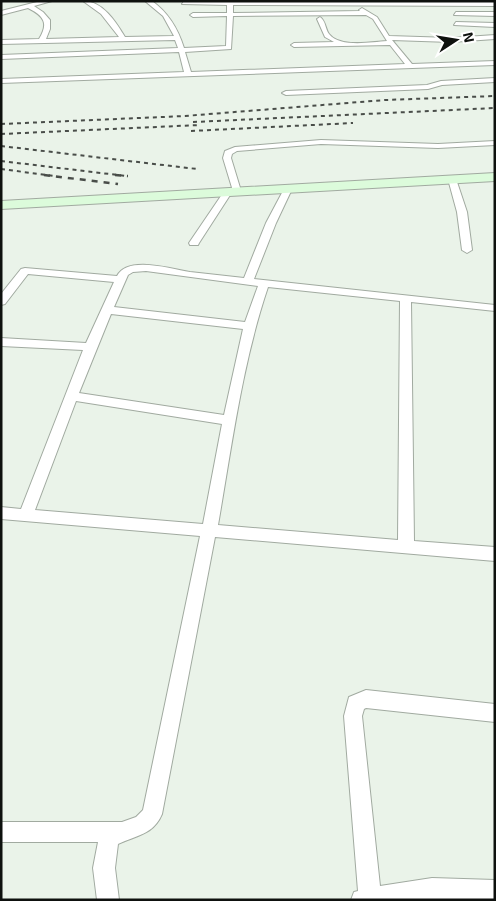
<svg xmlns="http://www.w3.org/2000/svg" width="496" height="901" font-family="'Exo 2',sans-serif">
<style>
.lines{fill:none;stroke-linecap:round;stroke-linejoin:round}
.street-casing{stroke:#a1aaa0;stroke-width:2}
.secondary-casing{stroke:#a1aaa0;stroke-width:2}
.street{fill:#fff;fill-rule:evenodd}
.secondary{fill:#dcfbdb;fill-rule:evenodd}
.rail-far1{stroke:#494d49;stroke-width:2;stroke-dasharray:4 4;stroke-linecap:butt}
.rail{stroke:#494d49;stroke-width:2.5;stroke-dasharray:6 6;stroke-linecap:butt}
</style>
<rect width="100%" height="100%" fill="#eaf3e9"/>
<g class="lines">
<defs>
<path id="street" d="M41 1H52L34 6 43 12 50 20V29L46 39 119 37 101 14 83 1C103 1 116 22 125 37L174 36 163 16 145 1H152C169 13 178 29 184 48L226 46 227 16 193 17 190 15 193 13H227V5L182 4 184 1 495 2V6L233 5V13L360 11 359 10 362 8 377 17 389 36 451 38 495 35V39L451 42 392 40 412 64 495 61V65L1 83V79L184 72 179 52 1 59V55L178 48 175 40 1 44V40L39 39C49 23 44 16 28 8L1 15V11ZM366 15 373 19 387 41C371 42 340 48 329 34 325 29 326 21 320 17L317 19 325 37 334 42 294 43 291 45 294 47 390 45 405 64 191 72 185 52 231 49 233 16Z
M456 12H495V16L454 15Z
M456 22 495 23V27L454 25Z
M495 78V82L442 85 428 89 286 95 282 93 286 91 427 85 441 81Z
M321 140 438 144 495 141V145L438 148 321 144 237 151 232 154 231 158 241 191 237 194 233 191 223 158 225 151 235 147Z
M452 176 456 179 467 212 472 250 467 253 462 250 457 212 448 179Z
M288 186 292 189 276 223 254 279 495 305V311L411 302 414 541 495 547V561L215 537 162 814C153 835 137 835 118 844L115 868 119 900H97L93 868 98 842H1V822H122L136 817 143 810 200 536 1 519V507L21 509 83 350 1 346V338L86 343 114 282 28 274 5 304 1 305V294L21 269 25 268 117 276C127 255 172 269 190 272 208 274 226 276 244 278L266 223 284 189ZM146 271 258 286 245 322 114 307 128 275 133 272ZM268 287 400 301 398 540 218 525C232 445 242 364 268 287ZM111 314 243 329 224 415 79 393ZM76 401 222 424 203 524 35 510Z
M228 189 232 192 199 243 198 245H190L189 243 225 190Z
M366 690 495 704V722L366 708 364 709 362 716 380 886 432 878 495 880V900H351L354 892 358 891 344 716 349 697Z"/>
<path id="secondary" d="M495 173V181L1 209V201Z"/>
</defs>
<!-- street casing -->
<use href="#street" class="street-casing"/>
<!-- secondary casing -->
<use href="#secondary" class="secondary-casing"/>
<!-- street -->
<use href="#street" class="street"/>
<!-- secondary -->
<use href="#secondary" class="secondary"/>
<!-- rail-far1 -->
<path class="rail-far1" d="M193 122 495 108
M1 124 185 116 385 100 495 96
M191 131 353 123
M1 134 200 125
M1 146 197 169
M1 161 126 176
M1 169 54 176"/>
<!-- rail -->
<path class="rail" d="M44 175 118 184
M115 175 128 176"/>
</g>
<!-- border -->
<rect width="496" height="901" fill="none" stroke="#0e110e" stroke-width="5"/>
<!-- north arrow -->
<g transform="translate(456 40) rotate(78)" stroke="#ffffff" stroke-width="4" paint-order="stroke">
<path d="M0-4L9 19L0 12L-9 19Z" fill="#0e110e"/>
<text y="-8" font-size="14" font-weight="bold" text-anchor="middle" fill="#0e110e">N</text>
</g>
</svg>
